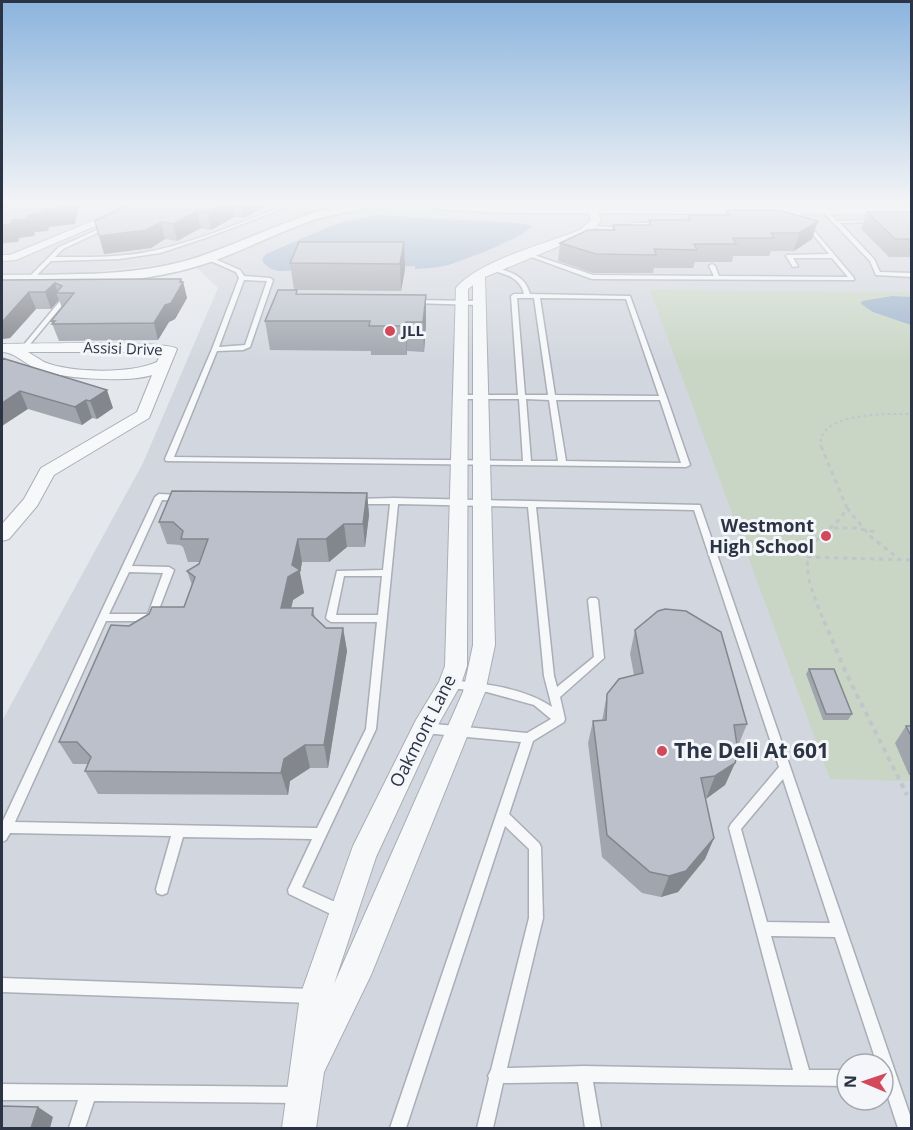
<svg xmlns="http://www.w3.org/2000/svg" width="913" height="1130" font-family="'Open Sans',sans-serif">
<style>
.built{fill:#d2d6de;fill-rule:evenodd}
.green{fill:#c9d6c5}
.water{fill:#9fb4cc}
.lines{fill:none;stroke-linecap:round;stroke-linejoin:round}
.service-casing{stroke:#a9aeb7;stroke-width:3}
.minor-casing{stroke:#a9aeb7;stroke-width:2}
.tertiary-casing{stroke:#a9aeb7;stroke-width:3}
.path-far2{stroke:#c2c5cb;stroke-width:2;stroke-dasharray:3 3;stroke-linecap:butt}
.path-far1{stroke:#c2c5cb;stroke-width:3;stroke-dasharray:4.5 4.5;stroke-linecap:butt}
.path{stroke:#c2c5cb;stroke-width:4;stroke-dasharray:5 5;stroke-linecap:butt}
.service{fill:#f7f8fa;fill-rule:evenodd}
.minor{fill:#f7f8fa;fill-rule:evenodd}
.tertiary{fill:#f7f8fa;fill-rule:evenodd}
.wall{fill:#a1a5ae}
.shaded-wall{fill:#83868d}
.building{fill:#bbc0ca;stroke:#83868d;stroke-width:1.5}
.poi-dot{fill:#d1495b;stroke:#f4f6f9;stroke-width:2}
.labels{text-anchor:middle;stroke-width:6;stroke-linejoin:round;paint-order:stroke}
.far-poi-label{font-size:15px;font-weight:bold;fill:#2b3445;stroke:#f4f6f9;text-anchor:start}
.far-street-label{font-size:15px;fill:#2b3445;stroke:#f4f6f9}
.poi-label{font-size:18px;font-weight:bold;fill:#2b3445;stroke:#f4f6f9;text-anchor:end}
.street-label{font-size:18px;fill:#2b3445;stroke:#f4f6f9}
.near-poi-label{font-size:21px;font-weight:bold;fill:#2b3445;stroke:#f4f6f9;text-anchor:start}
</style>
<rect width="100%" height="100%" fill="#e4e7ec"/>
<!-- built -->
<path class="built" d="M2 205H340L313 212 200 255 166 264 83 273H2Z
M602 205H911L912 206H609Z
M381 206 456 210 911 213V1128H2V721L143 463 218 288 195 266 326 216 356 208ZM847 1064H883V1100H847Z"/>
<!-- green -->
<path class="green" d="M650 290 911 292V781L830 779Z"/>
<!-- water -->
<path class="water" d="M375 215 521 223 530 225 531 227C524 237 458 263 444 266 435 268 425 268 415 269V266L279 271C272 270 264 266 262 259L266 254 338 223Z
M892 296 911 297V325L873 312 861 304 862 301Z"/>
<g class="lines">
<defs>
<path id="service" d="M287 205H292L211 236 160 253 119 259 51 261 33 279 28 278 59 247 106 226 110 227 63 249 55 257C85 257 117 258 147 252 195 243 241 222 287 205Z
M796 209 854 278V280L592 279 526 255 531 254 593 275 714 276 709 266 712 264 715 266 719 276 848 277 832 258H793L798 266 793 267 786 256 787 255 829 254 794 211V210Z
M822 209H826L837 221 877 220V221L875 222 840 223 874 259 880 272 912 273V277L876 275 870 261 822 211Z
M633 223H661L663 224 661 225H636L630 231 591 228 589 227 591 226 629 228Z
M208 256 240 270 244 276 270 278 273 280 250 347 243 350 217 351 174 457 523 461 519 399H461L458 397 461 395H518L511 296 514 294H524C520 277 505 274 490 270L489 269 492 267C509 271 525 275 530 294L630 296 667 398 690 465 686 467 166 461 165 459 212 349 239 278 236 272 206 259 205 258ZM244 280 267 281 245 345 219 347ZM517 298H534L548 395H525ZM540 298 626 299 659 396 555 395ZM526 399 549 400 558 461H531ZM556 400H660L681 463 566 461Z
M415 300 478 301 481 303 478 305 413 303V301Z
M60 301 65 302 26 349H22V347Z
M159 494 182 495 186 498 182 501 162 500 132 566 169 567 174 570 156 617 154 619 151 621H106L15 822 317 828 366 729 377 622H331L328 620 326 618 337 571 383 570 390 504H358L355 503 354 501 355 499 394 498 700 505 912 1121V1128H898L883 1082V1064H877L835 937 771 936 809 1070H847V1086L593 1082 601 1128H585L578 1082 503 1083 493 1128H477L489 1078 488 1076 491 1070 529 918V849L505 826 406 1128H390L521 742 424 733 420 731 419 728 420 725 424 723 527 733 551 719 534 705 487 692 450 688 446 687 445 684 446 681 450 680C481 683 526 688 552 707L544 676 528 507 398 504 376 729 302 887 346 907 348 912 346 917 341 919 289 894 288 890 312 839 183 837 168 889 167 893 162 895 157 893 156 889 171 836 10 833 6 840 2 842V823L155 497ZM536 507 694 510 779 767 731 824 729 828 793 1070 584 1066 507 1068 543 918 541 847 539 843 509 814 533 741 564 722 565 719 560 697 604 658 598 600 596 598H590L588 600 594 657 557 687 554 676ZM129 572 163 573 148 614H109ZM344 576H382L378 615H336ZM783 779 830 923 767 922 741 829Z
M2 978 312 989 317 991 319 996 317 1001 312 1003 2 992Z
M2 1084 297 1087 302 1090 305 1095 302 1100 297 1103 94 1101 85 1128H69L78 1100H2Z"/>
<path id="minor" d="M131 205H144L16 260 2 261V255H10Z
M592 206 597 209 601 221 588 234 485 277 495 645 485 692 371 975 324 1072 316 1128H282L300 996 353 846 416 720 439 682 445 666 456 288C478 261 547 243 580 230L591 220 587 209ZM473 285V645L463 692 334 984 376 857 434 732 461 684 467 666 468 289Z
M2 344C25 344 168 340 177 349L149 418 54 475 37 506 9 539 2 541V524L24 499 41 468 137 412 152 375C129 383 57 379 35 368 24 363 14 352 2 352ZM28 352H146L161 353 157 362C131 374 71 373 44 362 39 359 33 355 28 352Z"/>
<path id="tertiary" d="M341 205H369L367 208C346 213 326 215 305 223 269 236 235 255 198 266 135 285 67 285 2 283V275C63 274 125 277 185 261 238 246 286 218 341 205Z
M430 205 912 206V214L507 213 436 209Z"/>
</defs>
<!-- service casing -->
<use href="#service" class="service-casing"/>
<!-- minor casing -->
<use href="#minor" class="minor-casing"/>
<!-- tertiary casing -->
<use href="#tertiary" class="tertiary-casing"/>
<!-- path-far2 -->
<path class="path-far2" d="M821 448C814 411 891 414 912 414"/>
<!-- path-far1 -->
<path class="path-far1" d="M821 446 847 508C840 522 829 528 818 539 795 561 815 597 824 622
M847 508 870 536 899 559
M834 528H854L876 532
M807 557 912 560"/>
<!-- path -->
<path class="path" d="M824 621 846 673 907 795"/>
<!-- service -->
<use href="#service" class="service"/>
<!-- minor -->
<use href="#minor" class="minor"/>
<!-- tertiary -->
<use href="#tertiary" class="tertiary"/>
</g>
<!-- wall -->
<path class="wall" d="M143 205H279L274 207 265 206 244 218 234 217 211 230 201 228 177 241 165 239 151 248 104 254Z
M726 210H778L812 239 794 251H771L769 256H733L732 262H695L693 268H654L653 273H593L558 261 560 243 612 230 613 225H649V220H687L688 215H725Z
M867 212H912V257H889L861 229Z
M404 242 405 269 401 291 297 290V294L426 323 424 352 407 351V355H371V351L270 350 265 321 294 290 290 263Z
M181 279 182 282H183L187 298 175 319 169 322 158 340 59 341 51 321 62 308 59 300 51 309H36L10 338 2 339V280Z
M2 358 113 408 97 419 92 418 82 425 28 409Z
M367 493 369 515 365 547H347L329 562H302L300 573 304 593 293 600 291 608H313L315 618 326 628H343L347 651 328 768H310L290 781 288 795 98 794 85 771 88 764H73L59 742 129 626 184 607 192 585 187 571 199 564 200 562H188L183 547 180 545 167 544 159 522Z
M635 630 747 724 738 746 737 747 735 763 725 785 705 799 714 838 705 859 678 892 661 897 642 893 602 857 588 743 593 721H602L607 694 634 675 630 654Z
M809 669 852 714 848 720H823L806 674Z
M906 726H912V775H909L895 743Z"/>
<!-- shaded-wall -->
<path class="shaded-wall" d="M70 205H79L75 224 49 227 48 231 35 232 34 236 19 238 18 242 4 243 2 248V225L12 220 43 210Z
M222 205H232L234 217 211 230 208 212Z
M241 205H265V206L244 218Z
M197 211 201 228 177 241 173 224Z
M818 221 812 239 794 251 799 233Z
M161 222 165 239 151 248 104 254 99 236Z
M404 242 405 269 401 291 400 264Z
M181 279 182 284 183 282 187 298 175 319 169 322 158 340 154 323Z
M55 283 58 293H56L59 300 51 309 45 292Z
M29 292 36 309 10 338 2 339V321Z
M426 295V323L424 352 423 322Z
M406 322 407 351V355L405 326Z
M107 390 113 408 97 419 90 401Z
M20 391 28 409 2 426V403Z
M86 400 92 418 82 425 75 407Z
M367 493 369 515 365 547 363 524Z
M344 524 347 547 329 562 326 539Z
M298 539 302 562 300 573 304 593 293 600 286 631 281 608Z
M343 628 347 651 328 768 324 745Z
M305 745 310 768 290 781 288 795 281 773 284 759Z
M735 763 725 785 706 799 715 776Z
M714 838 705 859 678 892 661 897 669 876Z
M38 1107 53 1117 50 1128H31Z"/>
<!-- building -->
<path class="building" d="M12 205H70V207L43 210 42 213 29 215 27 219 12 220 11 224 2 225V207L11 206Z
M129 205H222L208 212 197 211 173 224 161 222 146 230 99 236 95 221Z
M726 210H778L818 221 799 233H771L774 238H733L736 244H694L697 250 654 249 656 255 596 254 560 243 588 230H615L613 225H651L649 220H691L688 215H729Z
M867 212H912V239H895Z
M299 242H404L400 264 290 263Z
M144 279H181L180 282H183L171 303 165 305 154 323 52 324 55 321H51L74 293H56L62 286 55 283 45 292H29L3 321H2V280Z
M278 290H297L296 294 426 295 423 322H406L405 326H369L370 321H265Z
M2 358 107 390 90 401 86 400 75 407 20 391 2 403Z
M172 491 367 493 363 524H344L326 539H298L292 565 300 570 288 577 281 608H313L312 615 326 628H343L324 745H305L284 759 281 773 85 771 91 757 77 742H59L111 625 129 626 149 614 152 607H184L195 577 187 571 199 564 208 539H181L183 531 173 522H159Z
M665 609 686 611 721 632 747 724 734 725 738 752 735 763 715 776 701 778 714 838 686 871 669 876 650 872 607 835 593 721 606 720 607 694 619 679 643 673 635 630 658 611Z
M809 669H834L852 714H826Z
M906 726H912V738Z
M2 1106 38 1107 31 1128H2Z"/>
<!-- sky -->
<linearGradient id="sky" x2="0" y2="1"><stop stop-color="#8bb4dd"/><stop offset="0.56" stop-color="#f3f4f6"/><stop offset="1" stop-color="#f3f4f6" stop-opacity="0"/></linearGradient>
<rect width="913" height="363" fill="url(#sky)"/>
<!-- markers -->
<g class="poi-dot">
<circle cx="390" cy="331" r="6"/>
<circle cx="826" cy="536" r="6"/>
<circle cx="662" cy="751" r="6"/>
</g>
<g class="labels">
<!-- far-poi labels -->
<g class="far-poi-label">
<text x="402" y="336">JLL</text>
</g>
<!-- far-street labels -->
<g class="far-street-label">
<text transform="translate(123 349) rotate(2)" y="5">Assisi Drive</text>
</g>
<!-- poi labels -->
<g class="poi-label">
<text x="814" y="532">Westmont<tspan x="814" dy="21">High School</tspan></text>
</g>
<!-- street labels -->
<g class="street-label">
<text transform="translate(423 731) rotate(-63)" y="6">Oakmont Lane</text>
</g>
<!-- near-poi labels -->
<g class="near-poi-label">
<text x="674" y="758">The Deli At 601</text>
</g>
</g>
<!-- border -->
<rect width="913" height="1130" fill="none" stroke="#2b3445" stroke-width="6"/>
<!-- north arrow -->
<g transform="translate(865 1082) rotate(272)"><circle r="28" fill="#f4f6f9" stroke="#a4a8b1" stroke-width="1.5"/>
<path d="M0-4.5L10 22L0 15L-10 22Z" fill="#d1495b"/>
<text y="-9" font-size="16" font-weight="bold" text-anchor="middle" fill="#2b3445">N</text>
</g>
</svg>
